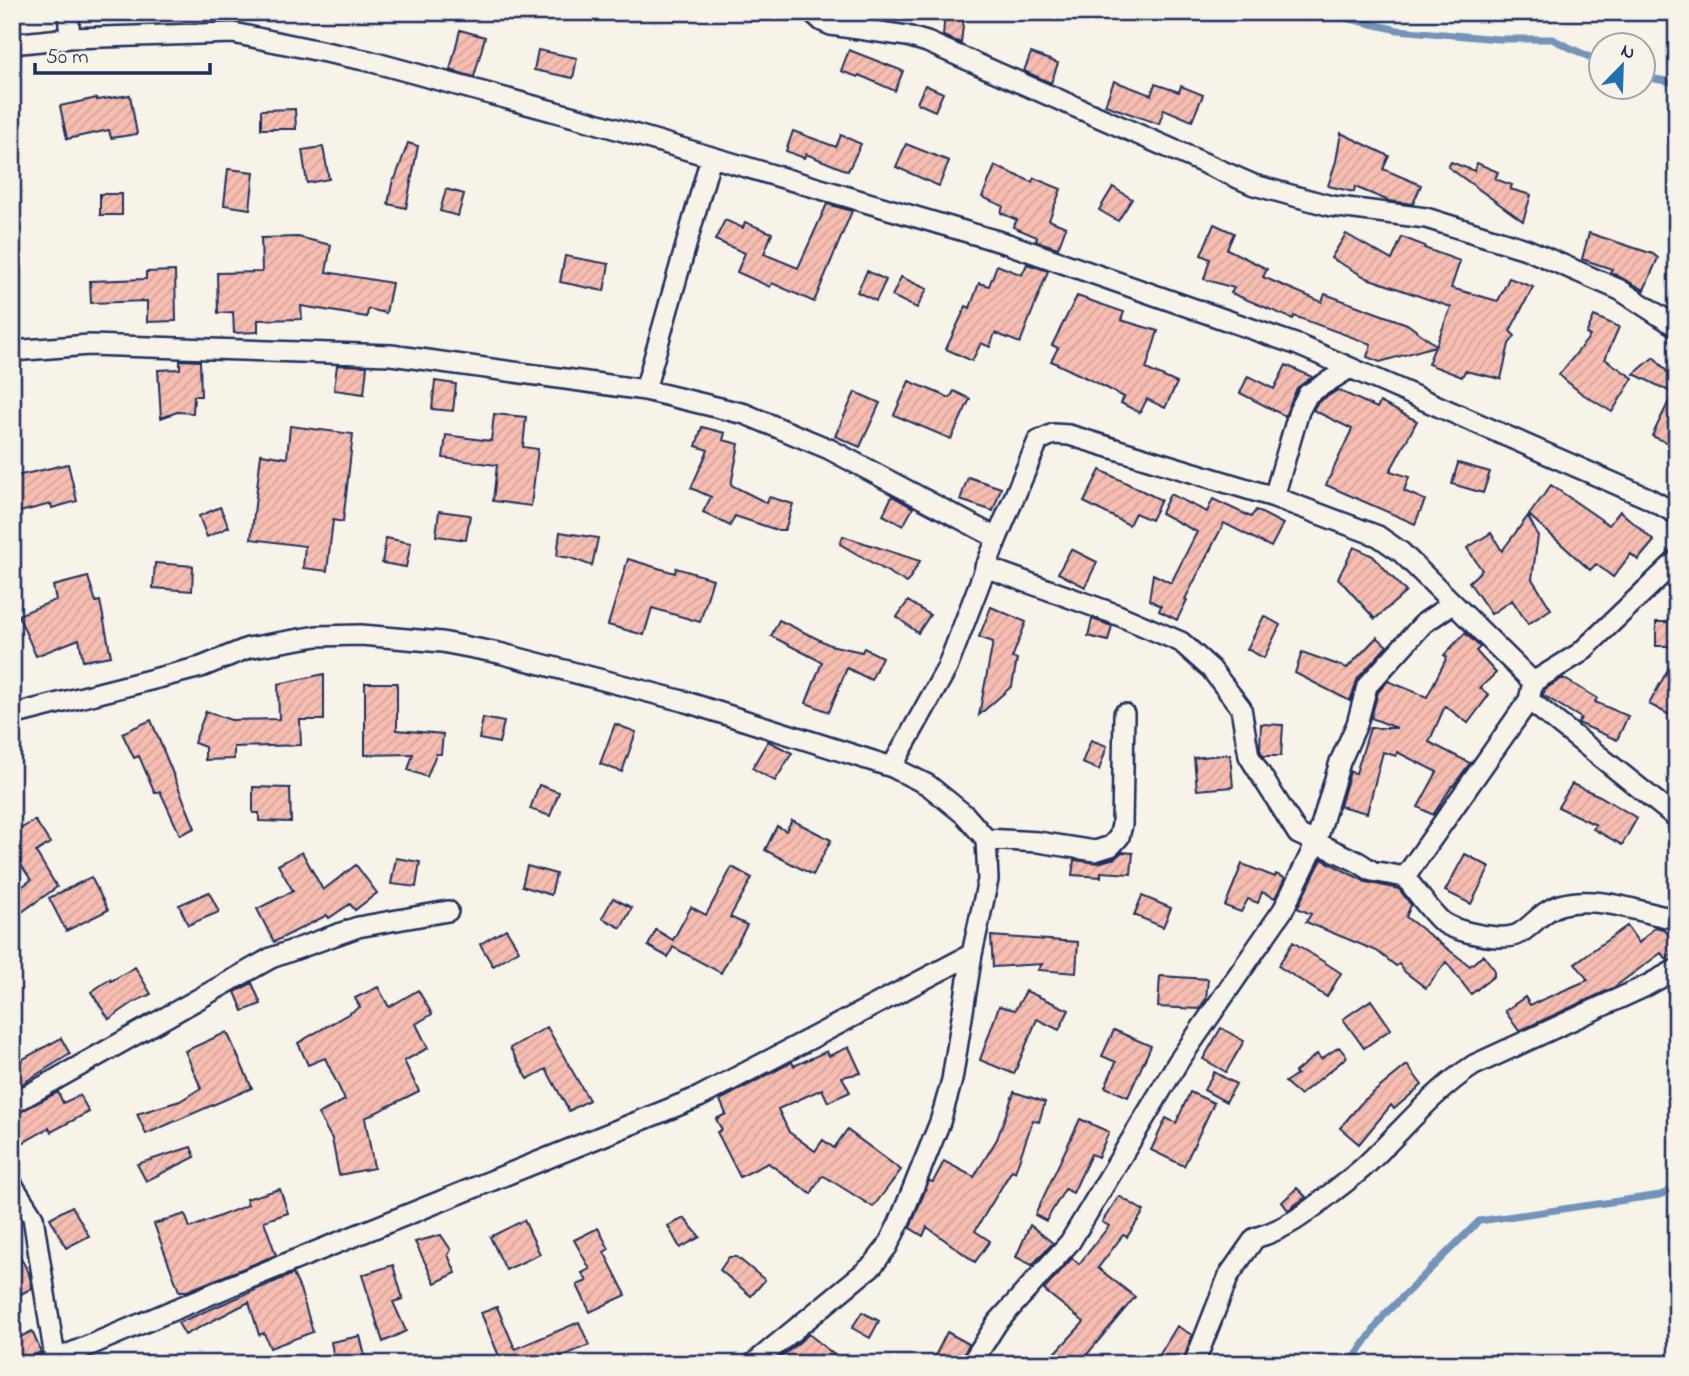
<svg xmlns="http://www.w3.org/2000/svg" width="1689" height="1376" font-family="'Indie Flower',sans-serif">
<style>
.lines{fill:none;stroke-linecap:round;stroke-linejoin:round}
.stream{stroke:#7293ba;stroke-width:7}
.building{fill:url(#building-hatch);stroke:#1b2f5e;stroke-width:2}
.minor-casing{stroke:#1b2f5e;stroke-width:24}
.minor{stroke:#f7f3e8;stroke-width:19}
</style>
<defs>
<pattern id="building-hatch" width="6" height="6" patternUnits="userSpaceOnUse" patternTransform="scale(1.75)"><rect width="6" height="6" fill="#f7bdb1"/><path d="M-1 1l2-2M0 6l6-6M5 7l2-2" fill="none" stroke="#d3a39b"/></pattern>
</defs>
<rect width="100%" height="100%" fill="#f7f3e8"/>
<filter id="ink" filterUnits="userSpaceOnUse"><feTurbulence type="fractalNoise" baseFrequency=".0143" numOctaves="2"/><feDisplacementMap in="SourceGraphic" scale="14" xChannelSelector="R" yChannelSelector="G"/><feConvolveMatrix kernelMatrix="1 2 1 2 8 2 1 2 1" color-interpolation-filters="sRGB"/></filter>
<g filter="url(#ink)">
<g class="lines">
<!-- stream -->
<path class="stream" d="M1319 12 1398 30 1498 39H1552L1602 63
M1644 77 1677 83
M1350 1364 1385 1314 1479 1221 1660 1195 1677 1188"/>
</g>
<!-- building -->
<path class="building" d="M945 13 964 16 961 43 943 36Z
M460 30 485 37 474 77 450 70Z
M538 50 577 58 573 78 534 70Z
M849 50 903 71 895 91 859 75 858 77 841 71Z
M1031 53 1058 63 1051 83 1024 71Z
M1114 81 1151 95 1155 84 1179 92 1181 86 1203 95 1192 121 1164 109 1159 124 1105 105Z
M925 85 943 93 935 111 917 103Z
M130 95 137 134 111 138 109 130 67 139 60 106 97 98V100Z
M295 109 296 129H261V110Z
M793 131 836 147 841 135 861 144 848 171 806 154 804 158 786 151Z
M1341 133 1389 156 1383 169 1421 185 1413 204 1389 201 1355 187 1354 192 1328 186 1336 161Z
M408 143 418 146 406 208 388 204 393 179H395Z
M906 144 949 161 939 186 896 167Z
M323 147 329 179 307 183 302 150Z
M1451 162 1474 171 1477 163 1498 172 1495 179 1512 185 1510 189 1531 195 1523 221 1448 167Z
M995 166 1032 182 1034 178 1061 189 1049 220 1066 227 1058 248 1036 241 1037 237 1013 227 1017 220 1001 213 1003 206 982 197Z
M228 169 254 172 250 209 224 205Z
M1113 187 1132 199 1118 221 1099 210Z
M446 189 464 194 458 216 440 211Z
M100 194H122V215H100Z
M827 204 852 211 814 302 772 283 770 287 737 272 745 253 715 240 725 220 743 228 745 222 772 233 764 254 798 268Z
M1214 224 1234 233 1227 249 1267 269 1263 277 1322 302 1325 294 1407 324 1436 345 1451 307 1367 278 1331 258 1346 234 1392 260 1402 237 1425 246 1424 248 1460 261 1451 288 1498 301 1509 278 1533 287 1510 331 1515 336 1509 344 1501 379 1465 371 1462 377 1428 364 1435 346 1380 362 1367 357 1371 344 1294 316 1293 319 1231 293 1234 288 1204 279 1210 259 1201 255Z
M1589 233 1653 254 1658 258 1644 290 1610 272 1612 269 1582 259Z
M298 237 331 245 326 272 392 283 386 313 368 309 367 317 301 306 302 319 258 320V332L234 333 233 312 218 313 217 273 262 272 261 238Z
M565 256 609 264 604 291 560 282Z
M1027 264 1048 271 1020 343 995 333 990 347 981 343 972 361 946 349 966 306 970 308 979 283 989 286 997 265 1022 275Z
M175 271 176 321 147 322V301L91 303 90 281 146 279V272Z
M867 271 886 280 876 301 857 292Z
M901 277 927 289 917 308 892 296Z
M1077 296 1124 312 1121 320 1158 331 1146 369 1177 383 1165 408 1147 399 1140 413 1121 403 1124 397 1105 387 1051 361 1058 348 1052 345Z
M1594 316 1619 327 1605 359 1633 378 1612 412 1581 393 1559 375 1590 336 1586 334Z
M1654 357 1677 383V447L1652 436 1673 393 1634 374Z
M180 360 200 361 201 396H194L193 413 177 412 161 418 158 370 180 369Z
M337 365 367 366 364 394 334 390Z
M1286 365 1312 377 1297 388 1285 416 1240 393 1248 376 1274 389Z
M435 381 456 384 453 411 432 409Z
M909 381 950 398 954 391 970 399 951 439 894 415Z
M1338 390 1377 408 1380 402 1417 421 1390 471 1409 477 1404 491 1425 500 1415 524 1326 485 1352 429 1313 410 1317 403Z
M855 392 880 403 860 447 835 436Z
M494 414 526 417 523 447 538 449 531 506 493 501 497 465 443 458 446 435 491 441Z
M290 426 353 434 343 522 333 520 327 571 303 568 305 546 251 539 261 454 287 458Z
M702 427 725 433 723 440 739 444 731 485 767 503 769 497 793 504 785 530H777L735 516 730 526 703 512 711 497 691 488 708 450 696 446Z
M1458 463 1490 472 1483 493 1452 484Z
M68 464 77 501 52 508 51 504 12 514V477Z
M1100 470 1161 500 1151 520 1135 513 1129 525 1084 502Z
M968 477 1001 488 993 511 960 500Z
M1551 485 1609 525 1620 511 1654 541 1638 560 1631 554 1613 577 1596 564 1590 570 1529 515Z
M1170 494 1207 512 1213 499 1251 517 1256 510 1283 524 1271 547 1224 523 1185 599 1187 600 1177 620 1159 611 1161 606 1149 600 1153 574 1171 583 1197 532 1161 513Z
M892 496 913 508 903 526 883 515Z
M220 507 229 527 207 537 199 516Z
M439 511 470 515 466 540 436 536Z
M1528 516 1538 536 1532 579 1551 609 1528 624 1512 600 1491 614 1469 582 1482 570 1467 548 1491 533 1502 551Z
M560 532 598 538 592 566 571 558 557 556Z
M843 536 920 561 907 583 840 544Z
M386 538 411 543 406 567 382 563Z
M1354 547 1373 556 1406 592 1375 619 1338 578Z
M1071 549 1097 562 1085 587 1058 573Z
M628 559 675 573 676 568 713 579 700 622 652 608 644 635 608 625Z
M155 563 193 566 192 591 153 588Z
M88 577 96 602 100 601 111 656 83 661 79 639 36 656 18 615 56 600 53 586Z
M908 601 930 615 918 633 897 617Z
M991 607 1026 622 1012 658 1017 659 1012 686 979 715 993 642 979 637Z
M1264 616 1280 625 1264 658 1247 649Z
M1092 619 1112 626 1108 641 1088 636Z
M779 620 830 645 862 652 864 648 882 657 871 680 847 668 829 712 806 703 822 662 771 636Z
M1656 622H1674V646H1656Z
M1465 633 1480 647 1476 651 1496 673 1480 688 1489 695 1468 723 1445 706 1429 742 1470 763 1453 786H1452L1433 815 1418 807 1437 772 1397 752 1396 756 1383 752 1367 813 1340 806 1350 772 1356 773 1370 728H1397L1371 718 1378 692 1388 681 1427 697 1447 657 1444 655Z
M1377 637 1387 646 1358 678 1350 701 1295 673 1302 652 1347 668Z
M1677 653V719L1649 704Z
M324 674V720H300L301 745 234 747V759L205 760V747L194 743 206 711 231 720 279 719 278 684Z
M1563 678 1597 698 1595 702 1628 716 1617 740 1578 723 1581 718 1543 695 1545 689Z
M365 683H397V730L443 734 441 754H436L427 777 408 770 413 754 365 755Z
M483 718 504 722 499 743 479 739Z
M151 720 195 828 180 835 160 791 155 793 139 756 134 758 122 733Z
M615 724 636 732 622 772 600 764Z
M1261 724 1283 725 1281 756H1263L1260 750Z
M1091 740 1107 746 1099 770 1082 763Z
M768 741 792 753 775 781 752 768Z
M1230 754 1233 787 1197 790 1194 758Z
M1572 784 1600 796 1637 818 1622 845 1593 829 1596 825 1558 807Z
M539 785 559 792 550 816 530 809Z
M253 787 290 788 291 822 259 821V813H253Z
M35 820 50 843 36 852 57 887 12 919V894L31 880 12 851V834Z
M792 820 831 840 813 875 765 850 777 826 786 831Z
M302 852 323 890 356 865 377 893 355 910 350 904 329 918 327 915 274 942 257 909 293 891 278 865Z
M1122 852 1133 853 1131 874 1101 872V877L1072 875 1074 860 1098 863 1115 858Z
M1465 854 1490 867 1471 904 1445 891Z
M396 858 420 862 416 887 391 884Z
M1322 859 1366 882 1399 889 1411 905 1406 917 1470 966 1483 955 1494 969V976L1471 994 1446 962 1426 988 1405 972 1399 964 1396 966 1377 951 1306 922 1311 914 1297 908Z
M1242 864 1275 877 1276 874 1285 878 1275 898 1262 892 1258 903 1248 899 1241 912 1225 906Z
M527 866 556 874 551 895 522 886Z
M732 867 752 878 730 917 747 925 721 973 673 947 668 957 648 946 656 930 673 940 691 907 706 915Z
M91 877 108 910 66 931 49 898Z
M209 892 219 912 188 925 179 905Z
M1142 896 1171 908 1163 927 1134 915Z
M613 898 632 908 621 928 602 918Z
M1627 926 1639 943 1655 927 1663 929 1677 942V949L1667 959 1661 953 1613 988 1519 1031 1505 1011 1525 997 1530 1005 1588 980 1575 963Z
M506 929 519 950 493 966 480 944Z
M991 936 1078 942 1076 973 1038 970 1042 964 993 967Z
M1293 942 1341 973 1327 997 1278 966Z
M135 967 151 994 134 1002 109 1019 91 992 110 979 111 981Z
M1160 976 1208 979 1206 999 1199 1009 1158 1007Z
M252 983 261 1004 243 1011 235 992Z
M378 987 389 1007 418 990 432 1014 416 1024 428 1048 404 1061 419 1091 365 1118 374 1168 339 1175 332 1139 318 1114 345 1100 325 1058 308 1065 298 1043 360 1007 355 998Z
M1026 991 1069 1010 1059 1030 1037 1019 1014 1074 980 1060 999 1006 1015 1010Z
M1371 1000 1391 1029 1364 1048 1343 1019Z
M547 1027 589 1100 569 1111 546 1069 528 1079 510 1048Z
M1221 1028 1244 1041 1226 1072 1203 1059Z
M1114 1030 1151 1046 1128 1097 1105 1087 1116 1062 1102 1056Z
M227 1032 252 1088 146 1134 137 1114 180 1101 201 1088 185 1051Z
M61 1038 70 1054 12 1090V1065Z
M849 1047 861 1073 842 1077 850 1092 828 1102 822 1089 778 1109 789 1132 815 1151 823 1140 834 1148 847 1130 901 1170 873 1207 824 1176 821 1177 811 1194 768 1163 740 1177 717 1132 722 1130 716 1119 726 1114 720 1100 792 1062 794 1066 827 1051 829 1056Z
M1339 1047 1347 1057 1300 1095 1285 1082 1297 1074 1295 1072 1317 1054 1321 1059Z
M1407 1065 1422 1085 1394 1109 1391 1105 1359 1144 1340 1128 1362 1102Z
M1214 1072 1236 1084 1226 1102 1204 1090Z
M58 1092 63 1103 80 1095 89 1112 51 1132 49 1128 12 1149V1116Z
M1014 1092 1045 1102 1039 1122 1033 1120 1015 1172 1012 1170 975 1231 990 1241 975 1262 927 1227 923 1236 910 1228 929 1181 933 1182 944 1161 974 1177 997 1139Z
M1190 1092 1214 1103 1184 1166 1151 1150 1166 1118 1176 1123Z
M1080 1119 1109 1132 1098 1157 1091 1154 1073 1193 1065 1189 1046 1221 1035 1215Z
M191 1147 195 1157 146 1181 137 1164Z
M1297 1188 1306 1197 1288 1210 1282 1202Z
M280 1189 288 1213 264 1221 276 1255 187 1291H179L154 1224 185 1214 190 1228 248 1205 246 1199Z
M1119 1196 1144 1211 1127 1237 1123 1235 1098 1268 1135 1297 1079 1364H1045L1084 1322 1044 1290 1072 1258 1079 1264 1109 1226 1102 1222Z
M72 1206 89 1236 66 1248 50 1218Z
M684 1218 700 1237 680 1248 668 1226Z
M524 1220 540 1254 506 1270 490 1237Z
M1030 1225 1053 1243 1032 1265 1016 1257Z
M598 1228 609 1249 604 1252 626 1295 590 1312 577 1285 587 1281 582 1273 590 1269 574 1240Z
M441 1235 451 1250 448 1255 456 1273 435 1283 415 1242Z
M12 1242 29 1273 32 1288 12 1299Z
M729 1257H737L765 1280 751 1296 720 1270Z
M393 1265 403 1299 393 1302 406 1331 383 1342 362 1275Z
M293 1274 300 1289 313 1332 270 1348 264 1333 259 1335 249 1302 185 1335 178 1323Z
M497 1307 515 1349 579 1322 589 1345 544 1364H481L499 1356 481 1313Z
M862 1312 879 1321 870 1338 852 1328Z
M1177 1326 1192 1335 1182 1364H1154Z
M32 1331 41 1352 12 1364V1341Z
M947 1332 969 1344 959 1364H931Z
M809 1334 845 1364H773Z
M360 1336 367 1364H335L331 1342Z"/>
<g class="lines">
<defs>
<path id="minor" d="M68 12 70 38
M812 12 822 21 831 25 907 36 927 42 1254 185 1331 206 1426 218 1526 249 1620 290 1677 327
M12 44 70 38 233 33 369 61 589 121 1008 244 1298 345 1648 498 1677 514
M12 351 89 345 391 355 645 390 745 414 829 449 997 538
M645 390 711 157
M1274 497 1299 411 1308 394 1350 368
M985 567 1118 615 1181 642 1211 669 1241 708 1249 756 1298 834 1358 862 1372 871 1405 877C1416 891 1427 907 1439 919 1452 932 1499 941 1516 935 1531 929 1539 912 1560 905 1593 895 1634 910 1666 917L1677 914
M1529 700 1677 818
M12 715 201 667 248 648 317 636 361 635 442 642 499 653 683 701 892 767 928 785 965 815 986 839 988 880 972 954 952 1080 940 1122 899 1223 887 1247 873 1265 753 1364
M892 767 947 668 997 538 1038 441 1053 434 1069 435 1274 497 1378 536 1401 552 1533 682
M986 839 1038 842 1095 851 1111 846 1119 837 1122 825 1124 714
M1405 877 1529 700 1533 682 1580 653 1677 560
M12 1104 271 958 358 927 448 911
M12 1184 33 1217 55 1358 59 1364
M45 1364 233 1285 699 1097 972 954
M971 1364 997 1323 1070 1242 1178 1062 1283 910 1316 843 1340 762 1357 724 1367 686 1424 623 1452 604
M1194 1364 1229 1275 1255 1238C1286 1229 1304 1215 1329 1195 1341 1185 1355 1176 1367 1164 1403 1130 1432 1092 1474 1065L1644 987 1677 969"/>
</defs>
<!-- minor casing -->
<use href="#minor" class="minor-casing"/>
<!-- minor -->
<use href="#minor" class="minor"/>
</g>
</g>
<!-- margin -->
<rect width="1689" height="1376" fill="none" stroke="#f7f3e8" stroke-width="42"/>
<rect x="21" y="21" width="1647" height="1334" fill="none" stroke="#1b2f5e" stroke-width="2.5" filter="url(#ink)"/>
<!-- north arrow -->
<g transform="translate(1622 66) rotate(23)"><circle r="33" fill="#f7f3e8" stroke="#9fa5b1" stroke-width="2"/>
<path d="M0-5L12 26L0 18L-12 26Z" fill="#1f6fb2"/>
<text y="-10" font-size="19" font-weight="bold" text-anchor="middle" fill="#1b2f5e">N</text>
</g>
<!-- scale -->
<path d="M35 63v10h175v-10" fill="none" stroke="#1b2f5e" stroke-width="3.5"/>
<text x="46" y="63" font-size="21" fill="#1b2f5e" stroke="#f7f3e8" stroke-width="5" paint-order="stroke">50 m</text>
</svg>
